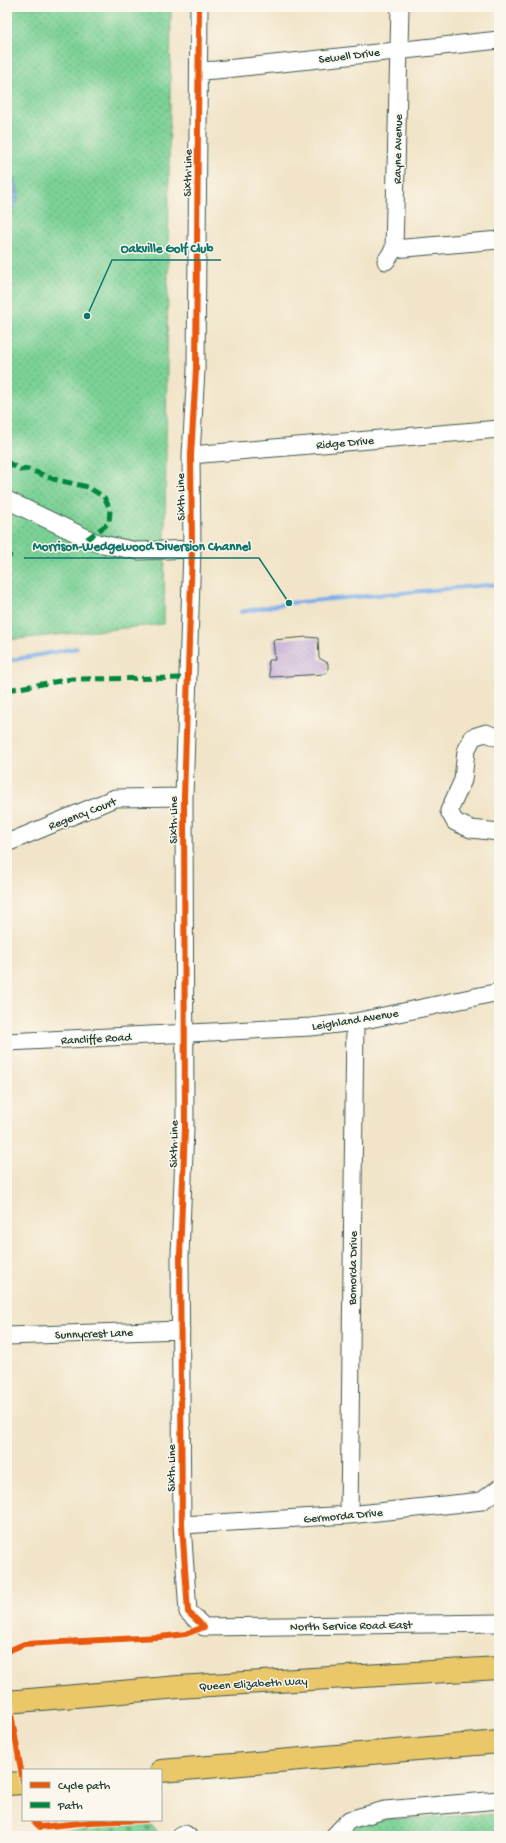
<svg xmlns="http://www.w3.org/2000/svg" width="506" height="1843" font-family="'Gochi Hand',sans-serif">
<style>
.grass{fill:url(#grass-dots);stroke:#4d8765}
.cemetery{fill:url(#cemetery-stones);stroke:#4d8765}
.water{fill:url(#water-rules);stroke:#4e768e}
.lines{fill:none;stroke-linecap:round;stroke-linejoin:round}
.stream{stroke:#7daee9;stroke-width:4}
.building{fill:url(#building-back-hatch)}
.minor-casing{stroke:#3e564a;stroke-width:19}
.highway-casing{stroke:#3e564a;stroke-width:24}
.minor{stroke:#fff;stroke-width:17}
.highway{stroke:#eac769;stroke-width:22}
.quiet{stroke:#00873e;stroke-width:5;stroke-dasharray:10 5;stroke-linecap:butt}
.cycleway-casing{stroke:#fbf7ec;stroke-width:8}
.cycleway{stroke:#e8590c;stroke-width:6}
.labels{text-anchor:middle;stroke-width:3;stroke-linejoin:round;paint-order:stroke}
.street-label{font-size:12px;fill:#1f3d34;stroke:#fbf7ec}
.leader{fill:none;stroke:#0f766e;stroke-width:1.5}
.callout-dot{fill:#0f766e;stroke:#fbf7ec;stroke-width:1.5}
.callout-label{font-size:13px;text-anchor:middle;font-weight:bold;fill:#0f766e;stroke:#fbf7ec;stroke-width:3;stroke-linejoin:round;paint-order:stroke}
</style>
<defs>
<pattern id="grass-dots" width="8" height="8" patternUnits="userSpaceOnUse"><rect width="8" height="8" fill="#7bd196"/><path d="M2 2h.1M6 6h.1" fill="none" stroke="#64ab7b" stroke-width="1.8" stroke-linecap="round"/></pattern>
<pattern id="cemetery-stones" width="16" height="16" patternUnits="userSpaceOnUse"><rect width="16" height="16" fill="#7bd196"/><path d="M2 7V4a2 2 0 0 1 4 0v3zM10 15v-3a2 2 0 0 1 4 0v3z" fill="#64ab7b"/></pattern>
<pattern id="water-rules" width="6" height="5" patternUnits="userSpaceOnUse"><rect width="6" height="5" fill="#7daee9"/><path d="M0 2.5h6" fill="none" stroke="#668fbe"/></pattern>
<pattern id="building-back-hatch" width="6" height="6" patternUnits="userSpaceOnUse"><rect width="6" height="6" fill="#c8b1d9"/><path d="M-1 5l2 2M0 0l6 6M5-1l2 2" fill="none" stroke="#a291b1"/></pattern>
</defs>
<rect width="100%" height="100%" fill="#fbf7ec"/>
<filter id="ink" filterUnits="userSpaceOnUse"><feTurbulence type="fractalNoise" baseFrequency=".025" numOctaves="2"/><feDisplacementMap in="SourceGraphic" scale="8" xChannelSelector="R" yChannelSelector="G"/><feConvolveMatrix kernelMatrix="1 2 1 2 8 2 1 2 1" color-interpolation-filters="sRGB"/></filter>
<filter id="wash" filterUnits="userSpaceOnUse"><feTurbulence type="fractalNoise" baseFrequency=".012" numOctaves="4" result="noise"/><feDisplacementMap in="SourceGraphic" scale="16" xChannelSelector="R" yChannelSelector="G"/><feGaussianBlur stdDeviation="0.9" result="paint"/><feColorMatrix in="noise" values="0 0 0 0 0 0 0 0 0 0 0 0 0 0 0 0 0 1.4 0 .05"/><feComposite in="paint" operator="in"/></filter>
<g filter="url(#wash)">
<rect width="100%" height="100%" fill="#f1e4c8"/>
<!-- grass -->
<path class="grass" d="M7 7H171L164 624 7 640Z
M499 1814V1836H340L365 1820Z"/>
<!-- cemetery -->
<path class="cemetery" d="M148 1821 160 1836H48L46 1833Z"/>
<!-- water -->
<path class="water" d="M7 164C15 182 28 200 7 214Z"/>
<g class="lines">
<!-- stream -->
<path class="stream" d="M7 597V618
M241 612 289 603 499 584
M7 661 77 648"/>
</g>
<g id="blocks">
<!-- building -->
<path class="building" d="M307 637 318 638 319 658 328 663V670L325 674 270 677 268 660H275L273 640Z"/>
</g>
</g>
<g filter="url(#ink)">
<use href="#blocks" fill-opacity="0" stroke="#3e564a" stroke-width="1"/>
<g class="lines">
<defs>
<path id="minor" d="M199 7 196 370 191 455 192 549 184 797 185 1128 180 1255 182 1525 188 1612 204 1627 499 1623
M199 71 216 70 499 40
M394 249 400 7
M386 261 394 249 499 240
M191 455 499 429
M7 500 97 543 138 551 192 549
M499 738 486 733 473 737 466 751 463 780 449 811 455 822 471 829 499 832
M7 843 115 798 184 797
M7 1042 311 1027 355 1022 499 992
M7 1336 181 1330
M349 1515 355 1022
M182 1525 349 1515 482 1501 499 1488
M180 1836 185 1834 188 1836
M334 1836 349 1820 385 1810 499 1800"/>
<path id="highway" d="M7 1702 178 1687 499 1668
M161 1771 499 1742
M7 1784 23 1783"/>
</defs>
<!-- minor casing -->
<use href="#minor" class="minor-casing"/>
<!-- highway casing -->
<use href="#highway" class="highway-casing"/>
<!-- minor -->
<use href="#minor" class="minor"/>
<!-- highway -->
<use href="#highway" class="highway"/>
<!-- quiet -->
<path class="quiet" d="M7 462 20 470 28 469 53 479 88 487 104 497 110 509 109 523 87 539
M7 556 12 555
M7 690 72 679 188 678"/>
<defs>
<path id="cycleway" d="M7 1653 8 1651 24 1644 159 1637 186 1634 204 1627 188 1612 182 1525 180 1255 185 1128 184 797 192 549 191 455 196 370 199 7
M7 1690 23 1782
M32 1820 40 1827 91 1822 146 1820"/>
</defs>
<!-- cycleway casing -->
<use href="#cycleway" class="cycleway-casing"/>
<!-- cycleway -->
<use href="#cycleway" class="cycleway"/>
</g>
</g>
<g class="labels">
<!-- street labels -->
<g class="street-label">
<text transform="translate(349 55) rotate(-7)" y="4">Sewell Drive</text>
<text transform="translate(397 149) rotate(-89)" y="4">Rayne Avenue</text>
<text transform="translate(187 173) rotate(-89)" y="4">Sixth Line</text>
<text transform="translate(345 442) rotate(-5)" y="4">Ridge Drive</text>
<text transform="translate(180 497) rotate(-91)" y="4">Sixth Line</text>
<text transform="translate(82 813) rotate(-21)" y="4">Regency Court</text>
<text transform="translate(173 820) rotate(-90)" y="4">Sixth Line</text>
<text transform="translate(355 1019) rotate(-9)" y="4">Leighland Avenue</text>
<text transform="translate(96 1038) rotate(-3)" y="4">Rancliffe Road</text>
<text transform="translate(173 1144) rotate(-89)" y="4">Sixth Line</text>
<text transform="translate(352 1268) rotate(-89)" y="4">Bomorda Drive</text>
<text transform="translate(94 1333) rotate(-2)" y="4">Sunnycrest Lane</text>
<text transform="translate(171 1468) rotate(-90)" y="4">Sixth Line</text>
<text transform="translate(343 1515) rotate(-5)" y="4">Germorda Drive</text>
<text transform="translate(351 1625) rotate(-1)" y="4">North Service Road East</text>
<text transform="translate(253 1683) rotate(-3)" y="4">Queen Elizabeth Way</text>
</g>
</g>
<!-- callouts -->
<path class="leader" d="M87 316L112 260H221M289 603L259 558H24"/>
<g class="callout-dot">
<circle cx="87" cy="316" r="4"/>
<circle cx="289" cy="603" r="4"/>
</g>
<g class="callout-label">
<text x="167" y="252">Oakville Golf Club</text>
<text x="142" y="550">Morrison-Wedgewood Diversion Channel</text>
</g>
<!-- margin -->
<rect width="506" height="1843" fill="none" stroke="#fbf7ec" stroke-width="24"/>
<!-- legend -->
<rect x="22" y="1769" width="140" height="52" fill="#fbf7ec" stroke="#a3ada2"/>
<rect x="30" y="1782" width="20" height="6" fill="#e8590c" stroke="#a3ada2"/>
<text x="58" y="1789" font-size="12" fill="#1f3d34">Cycle path</text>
<rect x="30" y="1802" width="20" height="6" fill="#00873e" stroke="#a3ada2"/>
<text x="58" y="1809" font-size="12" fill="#1f3d34">Path</text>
</svg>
